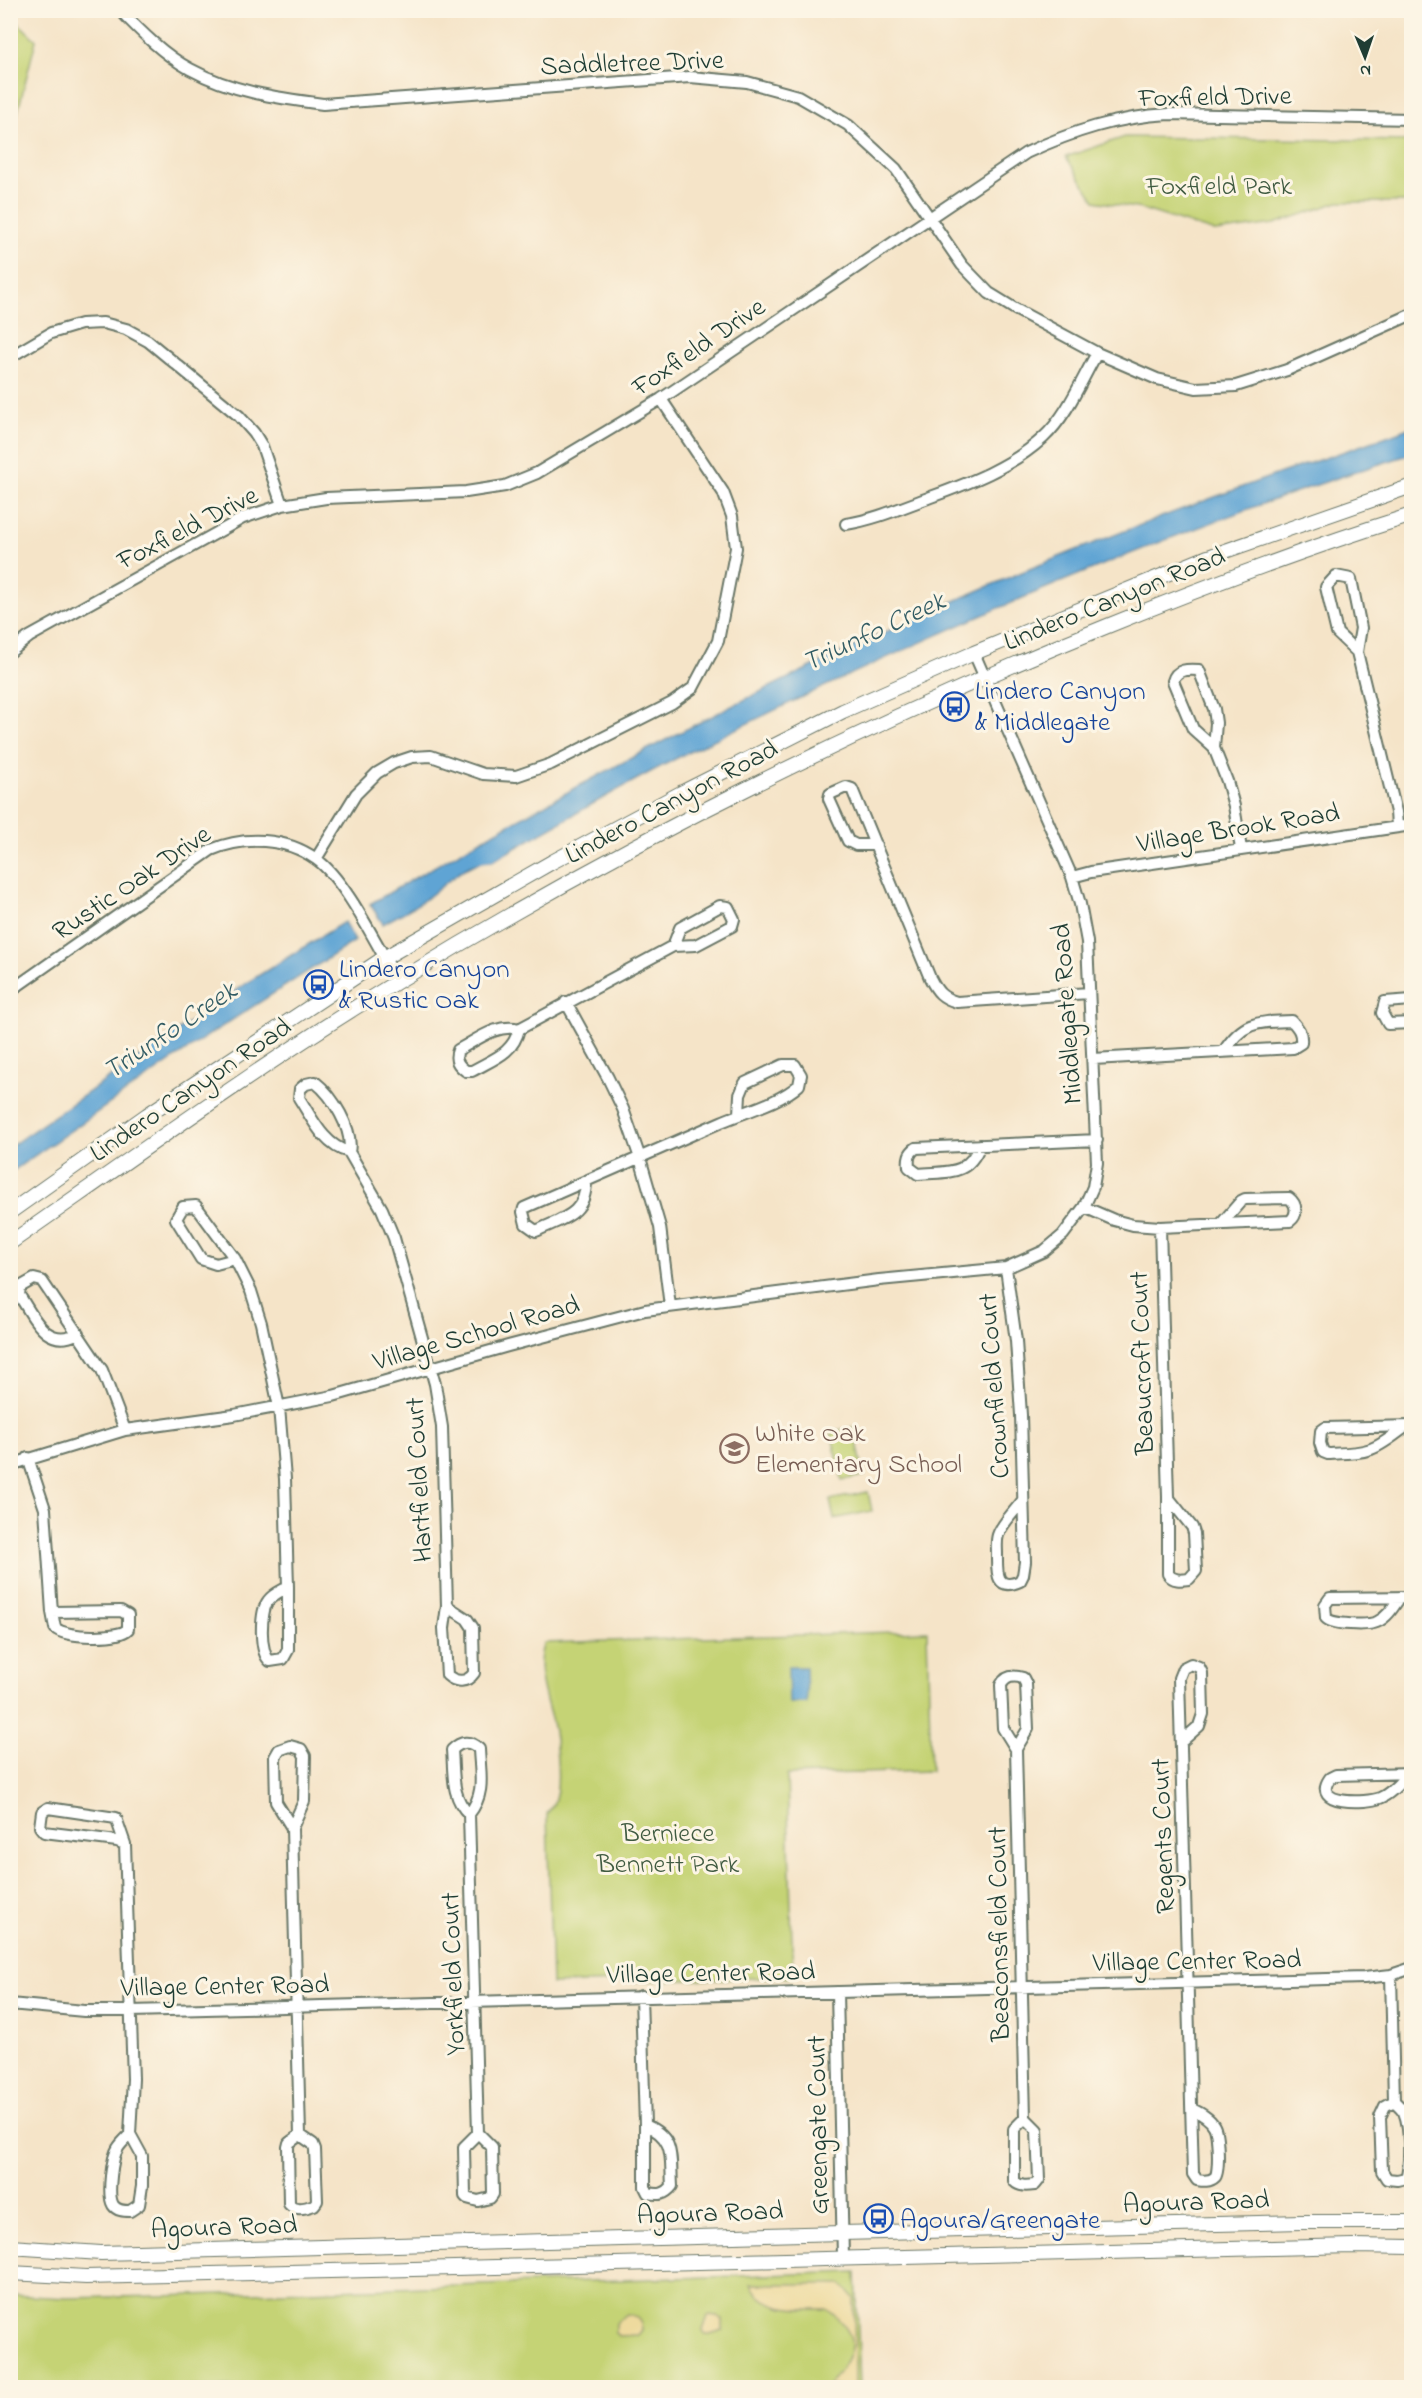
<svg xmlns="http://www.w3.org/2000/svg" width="1422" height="2398" font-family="'Indie Flower',sans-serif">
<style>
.green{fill:#c5d375;stroke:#728854;stroke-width:1.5}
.sand{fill:#eeda9e;stroke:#868c69;stroke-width:1.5}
.water{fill:#5fa4d4;stroke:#3f7084;stroke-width:1.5}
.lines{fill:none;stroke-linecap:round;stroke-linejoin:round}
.street-casing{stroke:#6a7768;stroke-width:14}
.secondary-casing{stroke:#6a7768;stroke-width:16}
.street{stroke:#fff;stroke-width:10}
.secondary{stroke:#fff;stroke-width:14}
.labels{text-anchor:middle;stroke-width:6;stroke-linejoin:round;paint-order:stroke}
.street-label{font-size:27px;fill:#1f3d34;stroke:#fcf5e5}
.park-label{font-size:27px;fill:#405b41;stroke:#fcf5e5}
.transit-label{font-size:27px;fill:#164399;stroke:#fcf5e5;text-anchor:start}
.education-label{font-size:27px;fill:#785e54;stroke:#fcf5e5;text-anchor:start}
.water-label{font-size:28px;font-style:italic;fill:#325c64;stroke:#fcf5e5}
</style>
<rect width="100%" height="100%" fill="#fcf5e5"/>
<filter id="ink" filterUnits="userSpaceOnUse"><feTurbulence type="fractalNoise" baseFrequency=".0167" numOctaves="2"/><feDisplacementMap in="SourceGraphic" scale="12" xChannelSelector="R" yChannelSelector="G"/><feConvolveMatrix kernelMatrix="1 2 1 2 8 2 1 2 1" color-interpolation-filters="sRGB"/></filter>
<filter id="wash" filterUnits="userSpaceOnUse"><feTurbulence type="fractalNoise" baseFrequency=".008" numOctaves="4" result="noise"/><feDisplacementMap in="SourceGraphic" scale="24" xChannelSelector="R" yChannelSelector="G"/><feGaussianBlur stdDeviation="1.35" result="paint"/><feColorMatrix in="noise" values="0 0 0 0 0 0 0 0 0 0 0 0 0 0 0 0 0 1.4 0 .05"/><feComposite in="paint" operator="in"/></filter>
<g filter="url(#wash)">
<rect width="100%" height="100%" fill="#f5e4c8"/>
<!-- green -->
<path class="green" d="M11 16 36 40 11 138Z
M1125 137 1411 141V202H1338L1274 224 1215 232 1142 209 1095 201 1066 157Z
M854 1427 864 1476 842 1480 831 1432Z
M868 1492 872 1511 834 1519 830 1500Z
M927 1631 931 1771 787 1775 793 1977 552 1984 547 1814C549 1810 553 1806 554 1802 561 1787 556 1738 552 1722 546 1699 534 1667 544 1643Z
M856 2272 860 2387H11L10 2295 66 2298 162 2296Z"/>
<!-- sand -->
<path class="sand" d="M751 2284H841L854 2298 855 2387 828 2386C853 2353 865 2340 827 2309 800 2309 765 2312 751 2284Z
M627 2314C636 2315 642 2321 642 2330L638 2335 619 2336 615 2333V2323Z
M708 2316 718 2317 723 2320V2330L710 2334H705L703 2330Z"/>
<!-- water -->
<path class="water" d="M1411 427V454C1162 532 921 637 687 753 621 786 557 825 492 861 465 860 445 886 424 900 411 909 397 916 383 924L370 904C581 780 797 666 1022 572 1107 537 1194 504 1281 473 1324 458 1368 444 1411 427Z
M344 922 355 941 204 1038 11 1172V1146L245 984Z
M788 1667H806L807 1703H789Z"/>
</g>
<g filter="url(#ink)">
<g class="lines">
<defs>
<path id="street" d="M120 10C141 32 164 55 190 69 232 92 277 98 323 104L690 77 747 82 798 96 848 125 896 169 962 265 989 293 1015 309 1097 353 1157 379 1196 388 1236 386 1287 370 1408 316
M10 357 51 333 81 324 103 323 126 329 148 341 239 416 254 433 262 446 282 505
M846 524C872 520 896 510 920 501 963 485 1008 470 1043 438 1067 416 1081 381 1097 353
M10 652 29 637 229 526 243 518 282 505 326 498 466 492 505 486 537 473 661 399 1026 153C1073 131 1117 117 1169 114L1412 119
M1357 652 1337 633 1326 587 1336 576 1351 579 1361 628 1357 652 1396 812 1397 826
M1214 748 1193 729 1173 681C1176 669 1188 669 1199 670L1214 709 1216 723 1214 748 1227 781 1234 806 1241 849
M876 845H856L848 841 829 799 830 794 846 787 852 789 930 978C937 992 942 998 957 1002L1089 993
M316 859 356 794 377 773 394 763 412 757 431 756 483 774 516 776 551 764 672 703 693 688 718 641 736 548 732 516 723 492 661 399
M1072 877 1091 872 1412 825
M10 991 211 850C244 836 285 837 316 859 346 880 378 948 398 981
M1412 1000 1385 1002 1382 1013 1388 1024 1412 1023
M566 1002 608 1078 623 1109 640 1158 660 1227 670 1306
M519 1029C513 1054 493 1059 472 1071H466C458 1065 454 1060 458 1050 477 1040 497 1023 519 1029L673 946 696 945 732 926 734 919 728 907 720 906 680 928 673 946
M1093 1059 1293 1048 1301 1043C1302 1033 1299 1029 1292 1021 1259 1022 1244 1020 1224 1051
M980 1145C967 1177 948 1171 918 1174L909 1167C908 1158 909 1153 916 1148L1097 1140
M349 1152C324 1146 312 1118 299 1098L300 1089 306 1084 315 1082C332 1095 354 1130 349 1152L382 1209 394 1238 435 1384 442 1427 447 1606 444 1628 447 1675C456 1683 467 1683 474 1673L473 1628 467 1619 447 1606
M586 1181C586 1215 563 1218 536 1231L526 1224 523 1212 524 1208C590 1179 656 1151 721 1122 746 1111 779 1103 799 1085L801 1075 795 1065H783L745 1083 740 1095 739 1114
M1084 1207 1114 1220 1133 1225 1160 1227 1290 1221C1298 1215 1297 1204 1289 1198L1245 1199 1241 1201 1221 1224
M1160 1227 1168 1497V1574C1173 1581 1181 1580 1189 1579L1196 1571 1194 1533 1192 1527 1168 1497
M235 1259 216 1264 201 1259 176 1219 183 1207 196 1206 235 1259 251 1291 261 1323 279 1407 285 1479 288 1587V1650L283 1659 270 1661C259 1653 260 1611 268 1601 273 1594 281 1591 288 1587
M1006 1268 1016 1341 1021 1415 1025 1562 1023 1575 1020 1581C995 1592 997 1571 997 1554 997 1548 996 1541 998 1535 1002 1523 1015 1511 1023 1500
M78 1333C46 1350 34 1317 19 1295L20 1287 34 1279 42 1281 102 1370 125 1430
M1405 1427C1372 1453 1369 1452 1328 1454L1323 1452 1320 1443 1321 1431 1325 1428 1412 1426
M28 1458 45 1509 52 1612 55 1628C66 1638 119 1639 128 1629V1615L121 1611 52 1612
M10 1465 125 1430 234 1415 333 1396 508 1346 645 1310 879 1280 1006 1268 1044 1251 1063 1235 1084 1207 1093 1187 1097 1163 1087 942 1080 904 1072 877 974 653
M1400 1597C1394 1606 1388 1617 1377 1622 1368 1626 1332 1625 1326 1618L1325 1605 1330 1598 1412 1597
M1181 1742 1199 1726 1203 1714 1202 1673 1199 1667 1191 1664 1183 1668 1179 1678 1193 2174 1197 2180C1203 2181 1210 2182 1215 2177 1220 2172 1218 2133 1214 2126 1210 2118 1200 2113 1192 2109
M1016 1749 1003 1728 1001 1685C1006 1676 1013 1675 1023 1678L1026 1684 1028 1729 1016 1749 1025 2118
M1409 1773C1401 1781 1391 1794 1380 1798 1367 1803 1310 1806 1330 1778L1336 1775 1412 1773
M469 1814C451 1798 454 1773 452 1750 461 1741 470 1740 479 1749 480 1774 486 1793 469 1814L478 2133 492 2147 493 2194 490 2198 478 2201 467 2198 465 2196 464 2147 478 2133
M292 1828 276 1802 275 1757 279 1750 290 1746 301 1749 305 1756 304 1801 292 1828 300 2135
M125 1844 117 1841 44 1832 40 1827 42 1812 48 1808 116 1818 125 1844 133 2079 130 2134 142 2156V2186L139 2205 130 2211C124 2211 117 2211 113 2205 107 2195 112 2157 118 2148 121 2143 126 2139 130 2134
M1391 1975 1394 2101C1398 2105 1401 2107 1404 2112 1410 2126 1411 2163 1406 2178L1397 2180 1387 2179 1382 2171 1380 2117 1385 2106 1394 2101
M837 1992 843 2257
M641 1996 645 2125V2187L648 2193C659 2195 665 2195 672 2186 670 2157 676 2138 645 2125
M10 2004 84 2011H131L1364 1978 1391 1975 1412 1968
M1025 2118 1037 2130 1039 2180 1035 2185C1027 2186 1020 2187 1014 2181V2129Z
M300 2135 313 2144 315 2149 317 2201 314 2205C306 2208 295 2211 289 2204L288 2147 289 2143Z"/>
<path id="secondary" d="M10 1212 147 1115 384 958 552 862 681 793 843 711 974 653 1208 557 1412 486
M10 1243C139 1153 266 1061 400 980 627 842 858 727 1105 627 1206 586 1307 548 1412 515
M10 2247 101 2253 842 2233 1301 2222H1412
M10 2273 86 2277 1353 2246 1412 2247"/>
</defs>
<!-- street casing -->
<use href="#street" class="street-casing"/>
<!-- secondary casing -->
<use href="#secondary" class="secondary-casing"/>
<!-- street -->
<use href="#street" class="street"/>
<!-- secondary -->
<use href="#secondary" class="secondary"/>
</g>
</g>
<!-- icons -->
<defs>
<symbol id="bus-ring" viewBox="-11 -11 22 22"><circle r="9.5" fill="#fcf5e5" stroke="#1a4fb4" stroke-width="1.5"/><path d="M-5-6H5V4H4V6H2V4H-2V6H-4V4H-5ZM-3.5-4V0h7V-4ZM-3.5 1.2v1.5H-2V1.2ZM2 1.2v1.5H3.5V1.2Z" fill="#1a4fb4"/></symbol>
<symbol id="school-ring" viewBox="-11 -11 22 22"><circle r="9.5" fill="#fcf5e5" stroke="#8d6e63" stroke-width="1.5"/><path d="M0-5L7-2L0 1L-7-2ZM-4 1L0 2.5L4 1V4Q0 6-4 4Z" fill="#8d6e63"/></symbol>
</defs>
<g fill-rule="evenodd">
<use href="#bus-ring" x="938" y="690" width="33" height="33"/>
<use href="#bus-ring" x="302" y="968" width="33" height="33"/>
<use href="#school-ring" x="718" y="1432" width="33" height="33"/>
<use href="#bus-ring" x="862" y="2202" width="33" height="33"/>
</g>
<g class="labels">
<!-- street labels -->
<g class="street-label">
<text transform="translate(632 62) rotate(-2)" y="9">Saddletree Drive</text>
<text transform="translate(1215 96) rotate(-1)" y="9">Foxfield Drive</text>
<text transform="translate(698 346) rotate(-34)" y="9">Foxfield Drive</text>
<text transform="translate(187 527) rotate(-27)" y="9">Foxfield Drive</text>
<text transform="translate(1114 598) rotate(-22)" y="9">Lindero Canyon Road</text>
<text transform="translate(671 801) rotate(-28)" y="9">Lindero Canyon Road</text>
<text transform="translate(1238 827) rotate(-9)" y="9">Village Brook Road</text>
<text transform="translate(131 882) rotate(-34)" y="9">Rustic Oak Drive</text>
<text transform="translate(1066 1014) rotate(-94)" y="9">Middlegate Road</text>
<text transform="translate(190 1089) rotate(-34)" y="9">Lindero Canyon Road</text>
<text transform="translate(476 1332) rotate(-16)" y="9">Village School Road</text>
<text transform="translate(1141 1363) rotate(-92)" y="9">Beaucroft Court</text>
<text transform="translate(993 1386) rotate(-94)" y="9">Crownfield Court</text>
<text transform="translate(418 1480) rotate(-93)" y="9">Hartfield Court</text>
<text transform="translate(1162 1836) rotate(-92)" y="9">Regents Court</text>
<text transform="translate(998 1934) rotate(-91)" y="9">Beaconsfield Court</text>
<text transform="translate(1197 1960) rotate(-1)" y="9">Village Center Road</text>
<text transform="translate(711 1972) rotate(-1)" y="9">Village Center Road</text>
<text transform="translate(452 1974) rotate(-92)" y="9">Yorkfield Court</text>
<text transform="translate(225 1985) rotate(-1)" y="9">Village Center Road</text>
<text transform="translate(817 2125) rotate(-91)" y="9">Greengate Court</text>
<text transform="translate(1196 2201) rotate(-2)" y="9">Agoura Road</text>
<text transform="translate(710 2212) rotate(-2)" y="9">Agoura Road</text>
<text transform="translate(224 2226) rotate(-2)" y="9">Agoura Road</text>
</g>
<!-- park labels -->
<g class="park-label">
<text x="1219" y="194">Foxfield Park</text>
<text x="668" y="1841">Berniece<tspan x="668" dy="31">Bennett Park</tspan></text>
</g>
<!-- transit labels -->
<g class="transit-label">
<text x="975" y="699">Lindero Canyon<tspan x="975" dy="31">&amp; Middlegate</tspan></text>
<text x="339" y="977">Lindero Canyon<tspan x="339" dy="31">&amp; Rustic Oak</tspan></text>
<text x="900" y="2228">Agoura/Greengate</text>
</g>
<!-- education labels -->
<g class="education-label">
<text x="755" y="1441">White Oak<tspan x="755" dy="31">Elementary School</tspan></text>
</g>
<!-- water labels -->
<g class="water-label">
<text transform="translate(873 630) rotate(-25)" y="10">Triunfo Creek</text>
<text transform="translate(169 1029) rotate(-34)" y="10">Triunfo Creek</text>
</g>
</g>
<!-- margin -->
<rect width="1422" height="2398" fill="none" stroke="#fcf5e5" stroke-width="36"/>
<!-- north arrow -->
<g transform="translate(1365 57) rotate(178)" stroke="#fcf5e5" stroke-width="4.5" paint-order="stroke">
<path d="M0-4.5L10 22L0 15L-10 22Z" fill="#1f3d34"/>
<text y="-9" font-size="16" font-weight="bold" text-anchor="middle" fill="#1f3d34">N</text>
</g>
</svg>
